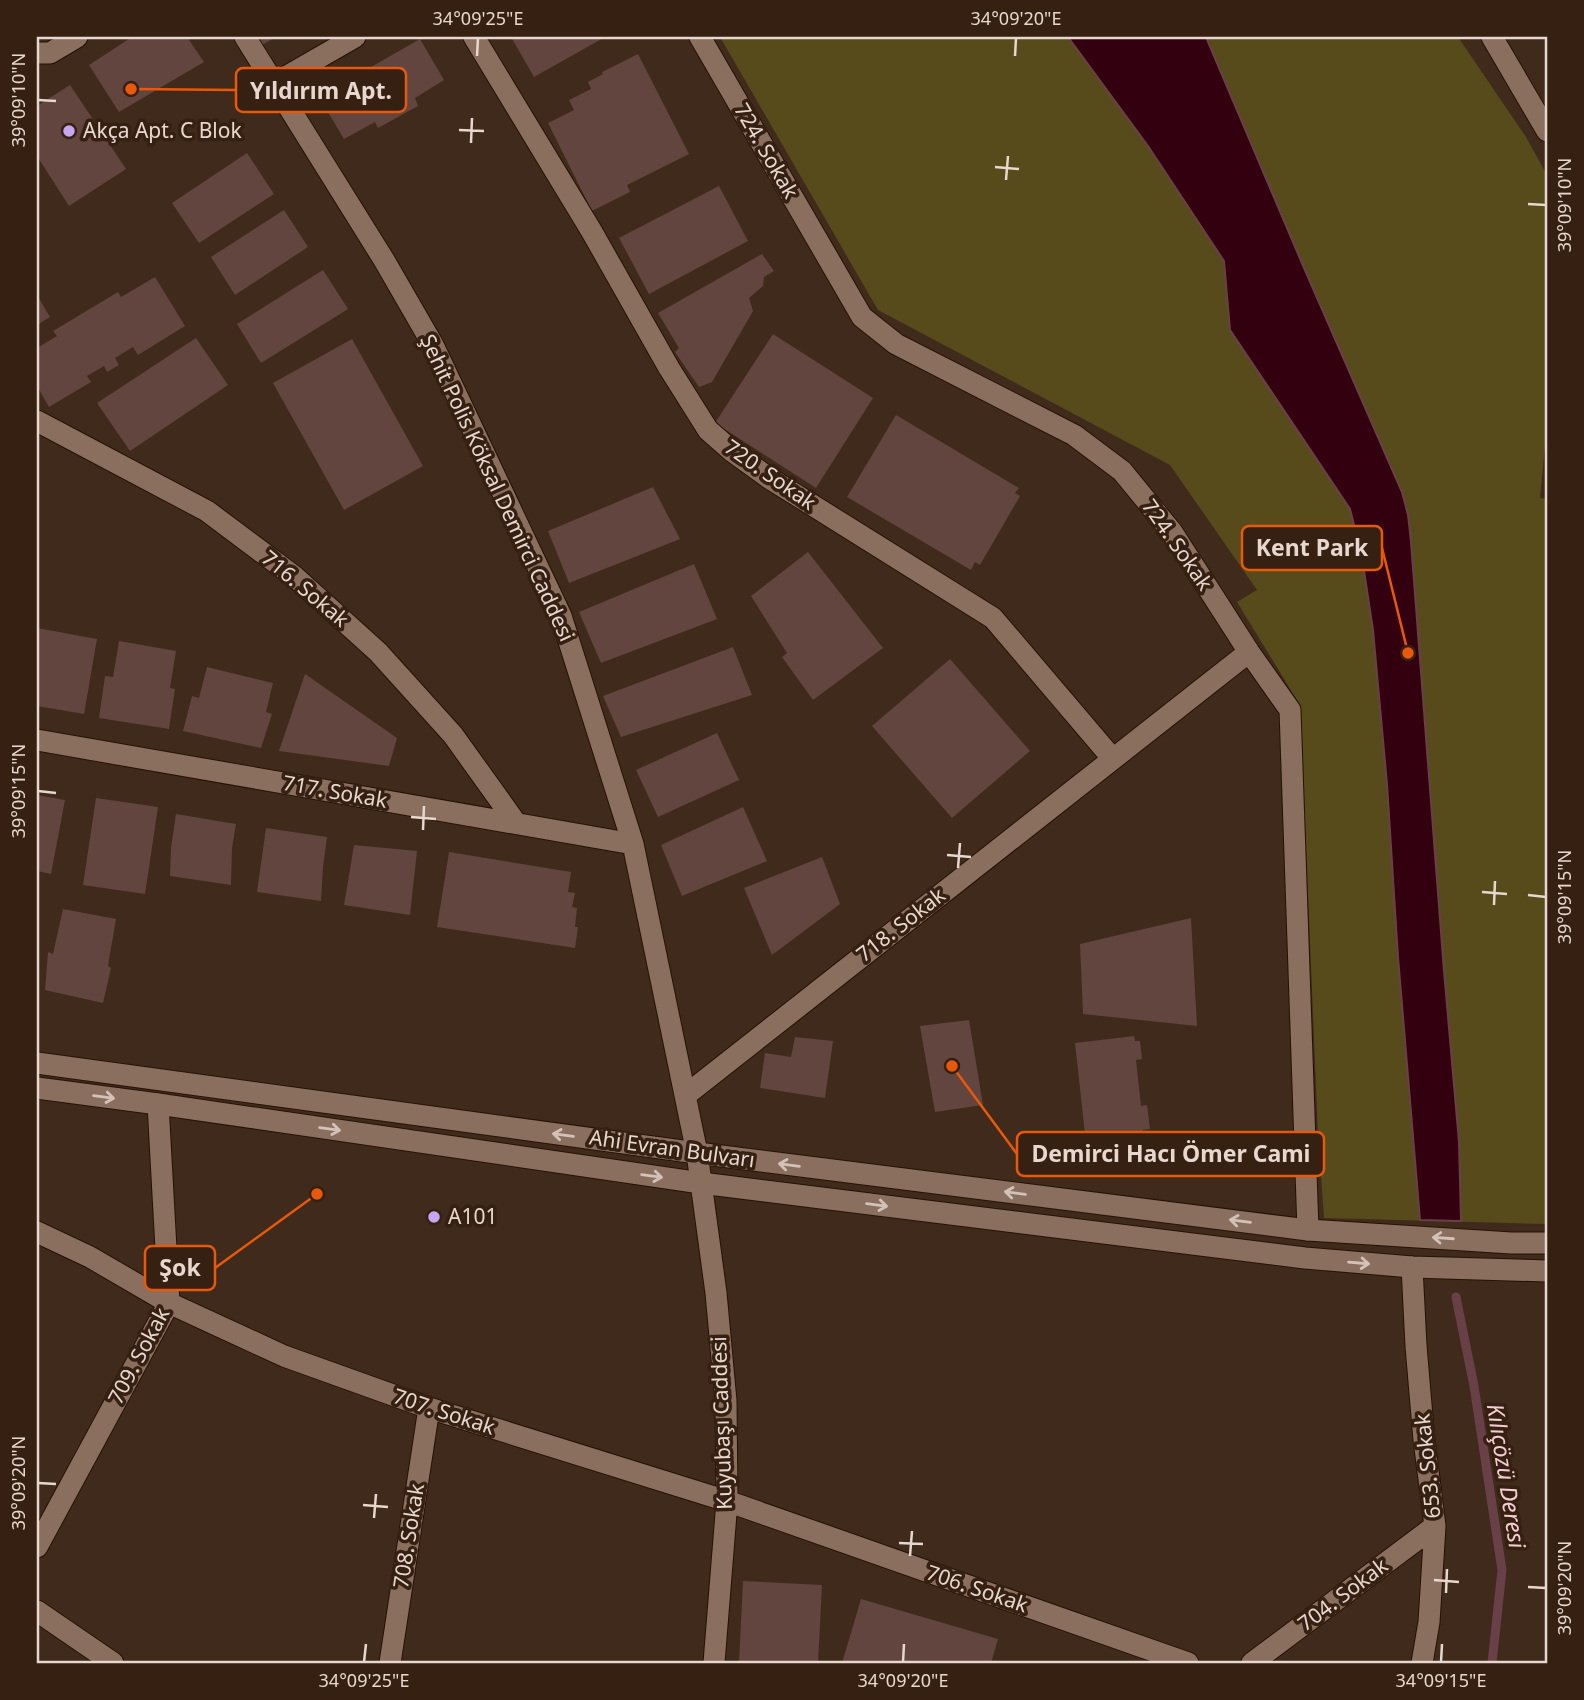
<svg xmlns="http://www.w3.org/2000/svg" width="1584" height="1700" font-family="'Noto Sans',sans-serif">
<style>
.green{fill:#574b1b}
.water{fill:#33000f;stroke:#694048;stroke-width:2}
.lines{fill:none;stroke-linecap:round;stroke-linejoin:round}
.stream{stroke:#694048;stroke-width:9}
.building{fill:#62453f}
.minor-casing{stroke:#261205;stroke-width:23}
.secondary-casing{stroke:#261205;stroke-width:23}
.minor{stroke:#8a6f5f;stroke-width:21}
.secondary{stroke:#8a6f5f;stroke-width:21}
.oneway{stroke:#d4c2b8}
.ticks{fill:none;stroke:#e7d7ce;stroke-width:2.5}
.poi-dot{fill:#c6a6f0;stroke:#362012;stroke-width:2.5}
.labels{text-anchor:middle;stroke-width:7;stroke-linejoin:round;paint-order:stroke}
.poi-label{font-size:21px;fill:#e7d7ce;stroke:#362012;text-anchor:start}
.street-label{font-size:21px;fill:#e7d7ce;stroke:#362012}
.water-label{font-size:23px;font-style:italic;fill:#f4cdd2;stroke:#362012}
.leader{fill:none;stroke:#e8590c;stroke-width:2.5}
.callout-dot{fill:#e8590c;stroke:#362012;stroke-width:2.5}
.callout{fill:#362012;stroke:#e8590c;stroke-width:2.5}
.callout-label{font-size:23px;text-anchor:middle;font-weight:bold;fill:#e7d7ce}
.neatline{fill:none;stroke:#e7d7ce;stroke-width:2.5}
.ticks-label{font-size:18px;text-anchor:middle;fill:#e7d7ce}
</style>
<rect width="100%" height="100%" fill="#402a1b"/>
<!-- green -->
<path class="green" d="M720 37H1458L1526 137 1547 175V425L1540 498 1547 499V1224L1324 1218 1318 1133 1300 705 1237 602 1257 590 1170 465 878 310Z"/>
<!-- water -->
<path class="water" d="M1068 37H1206L1304 268 1402 492 1408 515 1411 542 1444 971 1459 1142 1461 1221 1420 1220 1398 957 1387 784 1373 630 1362 557 1350 509 1230 330 1224 261 1148 146Z"/>
<g class="lines">
<!-- stream -->
<path class="stream" d="M1456 1297 1474 1386 1502 1570 1492 1663"/>
</g>
<!-- building -->
<path class="building" d="M132 37H187L204 62 119 112 89 65Z
M257 37H276L262 45Z
M511 37H605L534 77Z
M420 39 444 80 415 98 418 106 378 128 375 122 344 139 319 97Z
M638 54 689 154 627 185 630 192 592 211 548 123 574 110 569 100 591 89 588 82 603 74 602 72Z
M70 85 126 169 69 206 37 156V106Z
M247 153 274 194 199 243 172 203Z
M719 186 748 241 649 294 619 238Z
M284 210 308 247 235 295 211 257Z
M762 254 774 271 764 277 763 286 749 298 753 311 712 382 699 387 675 352 679 348 658 313Z
M323 270 348 309 261 363 237 324Z
M155 277 185 326 138 355 133 347 115 358 119 365 107 372 104 366 87 376 91 382 49 407 37 386V348L57 336 53 331 118 292 121 297Z
M37 295 50 317 37 325Z
M773 334 873 398 816 488 715 423Z
M196 338 228 385 130 451 97 403Z
M352 339 423 466 344 510 273 383Z
M896 415 1019 488 1015 493 1020 496 980 565 975 562 971 570 847 497Z
M653 487 680 539 569 583 548 531Z
M808 552 883 648 813 700 782 657 787 653 751 596Z
M694 564 717 619 601 663 579 612Z
M37 628 97 639 84 714 37 706Z
M119 641 176 651 170 688 175 689 169 729 99 718 105 676 113 677Z
M733 647 752 695 621 737 603 696Z
M950 659 1030 751 952 818 872 726Z
M207 667 273 683 266 712 272 714 261 748 183 731 192 696 199 698Z
M305 674 397 738 389 766 279 751Z
M717 733 739 780 658 817 636 770Z
M37 795 65 800 51 874 37 871Z
M96 798 158 807 145 894 83 885Z
M743 807 767 861 682 896 661 845Z
M176 814 236 824 232 848 231 885 170 876 171 848Z
M266 828 327 837 323 867 321 901 257 892Z
M354 845 417 851 410 915 344 905Z
M449 852 571 872 568 892 575 893 572 907 577 908 575 927H578L575 948 437 927Z
M822 857 840 904 772 955 744 888Z
M63 909 116 919 108 966 111 968 103 1003 45 990 48 952 53 954Z
M1191 918 1197 1026 1083 1014 1080 944Z
M969 1020 983 1105 935 1112 920 1026Z
M1134 1036 1135 1041H1140L1142 1059 1136 1060 1141 1106 1147 1105 1150 1129 1143 1130V1136L1086 1143 1075 1043Z
M795 1037 833 1041 825 1098 760 1088 765 1053 791 1057Z
M743 1581 822 1585 818 1663H739Z
M861 1599 998 1639 991 1663H842Z"/>
<g class="lines">
<defs>
<path id="minor" d="M245 37 384 260 433 345 561 616 633 844 697 1153 716 1293 726 1401 727 1501 714 1663
M474 37 592 232 669 368 708 430 733 452 769 478 993 618 1113 759
M700 37 862 317 896 344 1074 435 1122 471 1172 532 1249 652 1290 710 1308 1230
M1492 37 1547 131
M37 53H50L77 37
M275 83 355 37
M37 421 207 511 295 577 378 652 453 735 516 823
M37 740 633 844
M686 1095 1249 652
M37 1232 90 1257 169 1303 284 1356 429 1408 727 1501 1188 1663
M1412 1267 1416 1346 1424 1440 1435 1526 1429 1622 1422 1663
M37 1547 169 1303 158 1104
M37 1611 113 1663
M390 1663 429 1408
M1252 1663 1435 1526"/>
<path id="secondary" d="M37 1063 697 1153 1308 1230 1511 1243H1547
M37 1088 158 1104 701 1183 1305 1258 1412 1267 1547 1271"/>
</defs>
<!-- minor casing -->
<use href="#minor" class="minor-casing"/>
<!-- secondary casing -->
<use href="#secondary" class="secondary-casing"/>
<!-- minor -->
<use href="#minor" class="minor"/>
<!-- secondary -->
<use href="#secondary" class="secondary"/>
</g>
<!-- one-way arrows -->
<defs><path id="oneway-shaft" d="M-6 0H5M1.5-3L5.5 0L1.5 3" fill="none" stroke-width="1.6" stroke-linecap="round" stroke-linejoin="round" transform="scale(1.75)"/></defs>
<g class="oneway">
<use href="#oneway-shaft" transform="translate(104 1097) rotate(7)"/>
<use href="#oneway-shaft" transform="translate(330 1129) rotate(8)"/>
<use href="#oneway-shaft" transform="translate(563 1135) rotate(-172)"/>
<use href="#oneway-shaft" transform="translate(789 1165) rotate(-173)"/>
<use href="#oneway-shaft" transform="translate(652 1176) rotate(8)"/>
<use href="#oneway-shaft" transform="translate(1015 1193) rotate(-173)"/>
<use href="#oneway-shaft" transform="translate(877 1205) rotate(7)"/>
<use href="#oneway-shaft" transform="translate(1240 1221) rotate(-173)"/>
<use href="#oneway-shaft" transform="translate(1443 1238) rotate(-176)"/>
<use href="#oneway-shaft" transform="translate(1359 1263) rotate(5)"/>
</g>
<!-- ticks -->
<path class="ticks" d="M477 56 478 38M1015 56 1016 38M38 100 56 101M459 130 484 131M471 143 472 118M995 167 1019 169M1006 180 1008 156M1528 204 1546 205M38 791 56 793M411 817 436 819M423 830 424 806M947 855 971 857M958 868 960 843M1482 892 1507 894M1528 895 1546 897M1494 905 1495 881M38 1483 56 1484M363 1505 388 1507M374 1518 376 1494M899 1543 923 1544M910 1556 912 1531M1434 1580 1459 1582M1528 1587 1546 1588M1446 1593 1447 1569M364 1662 366 1644M903 1662 904 1644M1441 1662 1442 1644"/>
<!-- markers -->
<g class="poi-dot">
<circle cx="69" cy="131" r="7"/>
<circle cx="434" cy="1217" r="7"/>
</g>
<g class="labels">
<!-- poi labels -->
<g class="poi-label">
<text x="83" y="138">Akça Apt. C Blok</text>
<text x="448" y="1224">A101</text>
</g>
<!-- street labels -->
<g class="street-label">
<text transform="translate(766 151) rotate(60)" y="7">724. Sokak</text>
<text transform="translate(770 475) rotate(35)" y="7">720. Sokak</text>
<text transform="translate(497 488) rotate(65)" y="7">Şehit Polis Köksal Demirci Caddesi</text>
<text transform="translate(1177 545) rotate(55)" y="7">724. Sokak</text>
<text transform="translate(305 589) rotate(40)" y="7">716. Sokak</text>
<text transform="translate(335 792) rotate(10)" y="7">717. Sokak</text>
<text transform="translate(901 925) rotate(-38)" y="7">718. Sokak</text>
<text transform="translate(672 1149) rotate(8)" y="7">Ahi Evran Bulvarı</text>
<text transform="translate(139 1356) rotate(-62)" y="7">709. Sokak</text>
<text transform="translate(444 1412) rotate(18)" y="7">707. Sokak</text>
<text transform="translate(722 1423) rotate(-92)" y="7">Kuyubaşı Caddesi</text>
<text transform="translate(1428 1466) rotate(-96)" y="7">653. Sokak</text>
<text transform="translate(409 1536) rotate(-81)" y="7">708. Sokak</text>
<text transform="translate(977 1589) rotate(19)" y="7">706. Sokak</text>
<text transform="translate(1343 1595) rotate(-37)" y="7">704. Sokak</text>
</g>
<!-- water labels -->
<g class="water-label">
<text transform="translate(1506 1476) rotate(81)" y="8">Kılıçözü Deresi</text>
</g>
</g>
<!-- callouts -->
<path class="leader" d="M131 89L236 90M1408 653L1382 548M952 1066L1017 1154M317 1194L215 1268"/>
<g class="callout-dot">
<circle cx="131" cy="89" r="7"/>
<circle cx="1408" cy="653" r="7"/>
<circle cx="952" cy="1066" r="7"/>
<circle cx="317" cy="1194" r="7"/>
</g>
<g class="callout">
<rect x="236" y="68" width="170" height="44" rx="7"/>
<rect x="1242" y="526" width="140" height="44" rx="7"/>
<rect x="1017" y="1132" width="307" height="44" rx="7"/>
<rect x="145" y="1246" width="70" height="44" rx="7"/>
</g>
<g class="callout-label">
<text x="321" y="99">Yıldırım Apt.</text>
<text x="1312" y="556">Kent Park</text>
<text x="1171" y="1162">Demirci Hacı Ömer Cami</text>
<text x="180" y="1276">Şok</text>
</g>
<!-- border -->
<rect width="1584" height="1700" fill="none" stroke="#362012" stroke-width="77"/>
<rect x="38" y="38" width="1508" height="1624" class="neatline"/>
<g class="ticks-label">
<text x="478" y="25">34°09'25"E</text>
<text x="1016" y="25">34°09'20"E</text>
<text transform="translate(19 100) rotate(-90)" y="6">39°09'10"N</text>
<text transform="translate(1565 205) rotate(-90)" y="6">39°09'10"N</text>
<text transform="translate(19 791) rotate(-90)" y="6">39°09'15"N</text>
<text transform="translate(1565 897) rotate(-90)" y="6">39°09'15"N</text>
<text transform="translate(19 1483) rotate(-90)" y="6">39°09'20"N</text>
<text transform="translate(1565 1588) rotate(-90)" y="6">39°09'20"N</text>
<text x="364" y="1687">34°09'25"E</text>
<text x="903" y="1687">34°09'20"E</text>
<text x="1441" y="1687">34°09'15"E</text>
</g>
</svg>
